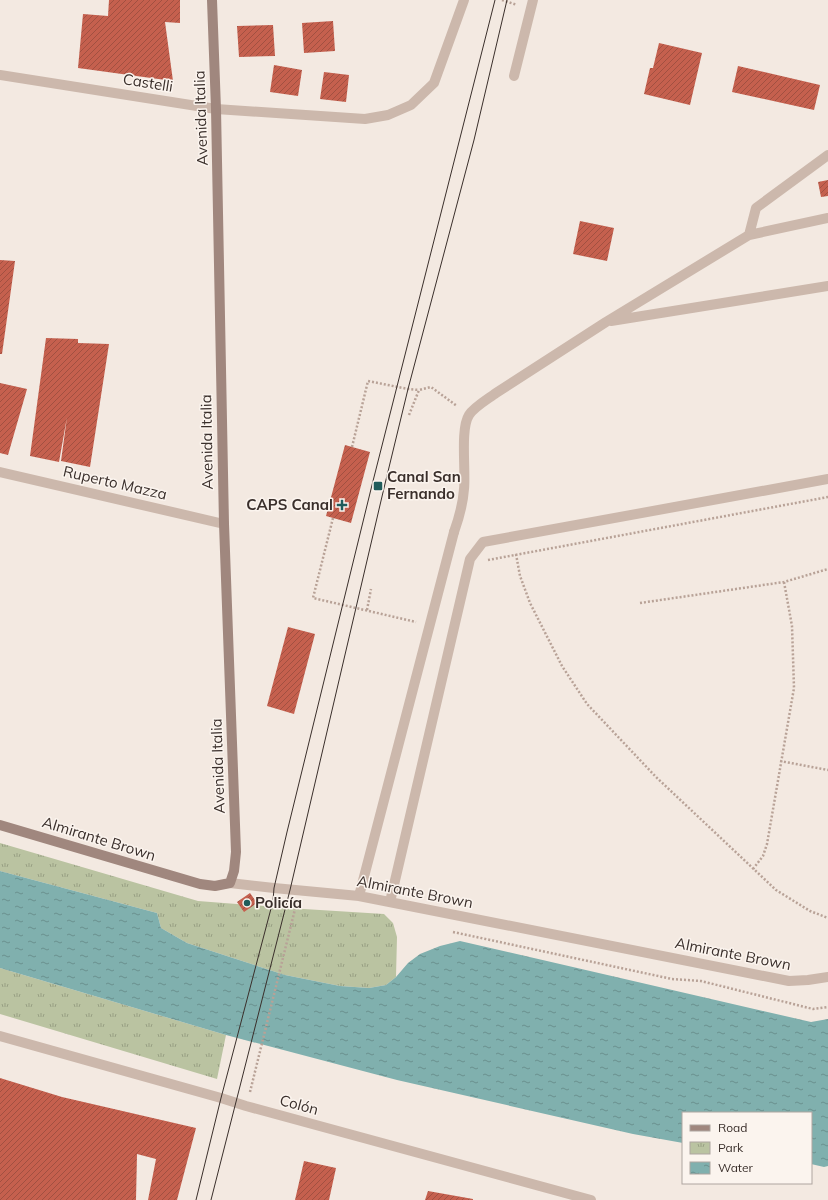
<svg xmlns="http://www.w3.org/2000/svg" width="828" height="1200" font-family="Mulish,sans-serif">
<style>
.park{fill:url(#park-tufts)}
.water{fill:url(#water-ripples)}
.building{fill:url(#building-hatch)}
.lines{fill:none;stroke-linecap:round;stroke-linejoin:round}
.path{stroke:#b8a297;stroke-width:2.5;stroke-dasharray:2 2;stroke-linecap:butt}
.lane{stroke:#ccb8ac;stroke-width:10}
.street{stroke:#ccb8ac;stroke-width:10}
.secondary{stroke:#a0877e;stroke-width:10}
.tram{stroke:#3a2f2b;stroke-width:1}
.poi-dot{fill:#205c5b;stroke:#fbf4ee;stroke-width:1.5}
.labels{text-anchor:middle;stroke-width:3;stroke-linejoin:round;paint-order:stroke}
.street-label{font-size:15px;fill:#3a2f2b;stroke:#fbf4ee}
.poi-label{font-size:15px;font-weight:bold;fill:#3a2f2b;stroke:#fbf4ee;text-anchor:start}
</style>
<defs>
<pattern id="park-tufts" width="24" height="20" patternUnits="userSpaceOnUse"><rect width="24" height="20" fill="#bac3a1"/><path d="M3 7l-1-3M5 7V3M7 7l1-3M15 17l-1-3M17 17v-4M19 17l1-3" fill="none" stroke="#989f83"/></pattern>
<pattern id="water-ripples" width="26" height="14" patternUnits="userSpaceOnUse"><rect width="26" height="14" fill="#80b0ae"/><path d="M2 4q2-2 4 0t4 0M15 11q2-2 4 0t4 0" fill="none" stroke="#6a908e"/></pattern>
<pattern id="building-hatch" width="6" height="6" patternUnits="userSpaceOnUse"><rect width="6" height="6" fill="#c5604e"/><path d="M-1 1l2-2M0 6l6-6M5 7l2-2" fill="none" stroke="#a15041"/></pattern>
</defs>
<rect width="100%" height="100%" fill="#f3e9e1"/>
<!-- park -->
<path class="park" d="M0 843 198 901 304 909 384 914 393 923 397 937 396 977 386 985 369 988 340 986 285 975 187 943 161 928 157 913 0 871Z
M0 968 226 1035 217 1079 0 1014Z"/>
<!-- water -->
<path class="water" d="M0 871 157 913 161 928 187 943 285 975 340 986 369 988 386 985 396 977 408 963 420 954 440 946 460 941 811 1022 828 1019V1166L824 1167 811 1164V1113H683V1143L633 1134 397 1080 226 1035 0 968Z"/>
<!-- building -->
<path class="building" d="M109 0H180V23L165 22 173 81 78 68 83 14 108 16Z
M333 21 335 51 304 53 302 23Z
M273 25 275 56 239 57 237 26Z
M659 43 702 53 690 105 644 94 650 68H653Z
M274 65 302 70 298 96 270 92Z
M738 66 820 85 814 110 732 92Z
M324 72 349 75 346 102 320 99Z
M828 180V196L821 197 818 182Z
M580 221 614 228 607 261 573 254Z
M0 260 15 261 2 354H0Z
M46 338 78 339V343L109 344 90 467 61 461 67 417 59 462 30 456Z
M0 383 27 389 8 455 0 453Z
M345 445 370 452 351 523 326 516Z
M288 627 315 634 294 714 267 706Z
M250 893 257 903 244 912 237 902Z
M0 1078 62 1097 196 1128 177 1200H148L156 1159 137 1154 136 1200H0Z
M304 1161 336 1168 329 1200H295Z
M428 1191 473 1199V1200H425Z"/>
<g class="lines">
<!-- path -->
<path class="path" d="M502 0 517 5
M409 415 419 390 431 387 457 406
M352 447 368 381 408 389 419 390
M333 518 313 598 416 622
M516 554 520 576 530 603 562 666 587 704 656 777 776 890 810 911 828 918
M488 560 828 497
M640 603 784 582 828 569
M367 610 371 589
M780 761 828 770
M753 869 763 856 767 844 794 688 792 626 784 582
M453 932 672 979 701 981 813 1009 828 1007
M250 1092 296 905"/>
<!-- lane -->
<path class="lane" d="M749 235 828 218
M611 321 828 286
M454 532C459 518 463 504 464 489 466 471 460 429 469 415 474 407 488 399 496 393L606 322 749 235 756 208 828 155"/>
<!-- street -->
<path class="street" d="M0 75 216 109 365 119 388 115 411 105 434 83 464 0
M514 76 533 0
M0 472 224 524
M230 883 274 888 359 896 789 981 808 980 828 977
M359 896 454 532
M390 902 470 559 483 542 828 479
M0 1036 221 1098 246 1106 591 1200"/>
<!-- secondary -->
<path class="secondary" d="M0 825 200 884 215 886 230 883 234 871 236 852 224 524 216 109 212 0"/>
<!-- tram -->
<path class="tram" d="M196 1200 221 1098 273 901 274 888 287 832 372 485 495 0
M211 1200 290 890 384 488 408 389 474 140 507 0"/>
</g>
<!-- markers -->
<g class="poi-dot">
<rect x="373" y="481" width="10" height="10" rx="2"/>
<path d="M340 499h4v4h4v4h-4v4h-4v-4h-4v-4h4z"/>
<circle cx="247" cy="903" r="4"/>
</g>
<g class="labels">
<!-- street labels -->
<g class="street-label">
<text transform="translate(148 83) rotate(9)" y="5">Castelli</text>
<text transform="translate(201 118) rotate(-92)" y="5">Avenida Italia</text>
<text transform="translate(207 442) rotate(-91)" y="5">Avenida Italia</text>
<text transform="translate(115 483) rotate(13)" y="5">Ruperto Mazza</text>
<text transform="translate(218 766) rotate(-92)" y="5">Avenida Italia</text>
<text transform="translate(99 839) rotate(17)" y="5">Almirante Brown</text>
<text transform="translate(415 892) rotate(11)" y="5">Almirante Brown</text>
<text transform="translate(733 954) rotate(11)" y="5">Almirante Brown</text>
<text transform="translate(299 1105) rotate(15)" y="5">Colón</text>
</g>
<!-- poi labels -->
<g class="poi-label">
<text x="387" y="482">Canal San<tspan x="387" dy="17">Fernando</tspan></text>
<text x="333" y="510" text-anchor="end">CAPS Canal</text>
<text x="255" y="908">Policía</text>
</g>
</g>
<!-- legend -->
<rect x="682" y="1112" width="130" height="72" fill="#fbf4ee" stroke="#aea5a0"/>
<rect x="690" y="1125" width="20" height="6" fill="#a0877e" stroke="#aea5a0"/>
<text x="718" y="1132" font-size="12" fill="#3a2f2b">Road</text>
<rect x="690" y="1142" width="20" height="12" fill="url(#park-tufts)" stroke="#aea5a0"/>
<text x="718" y="1152" font-size="12" fill="#3a2f2b">Park</text>
<rect x="690" y="1162" width="20" height="12" fill="url(#water-ripples)" stroke="#aea5a0"/>
<text x="718" y="1172" font-size="12" fill="#3a2f2b">Water</text>
</svg>
